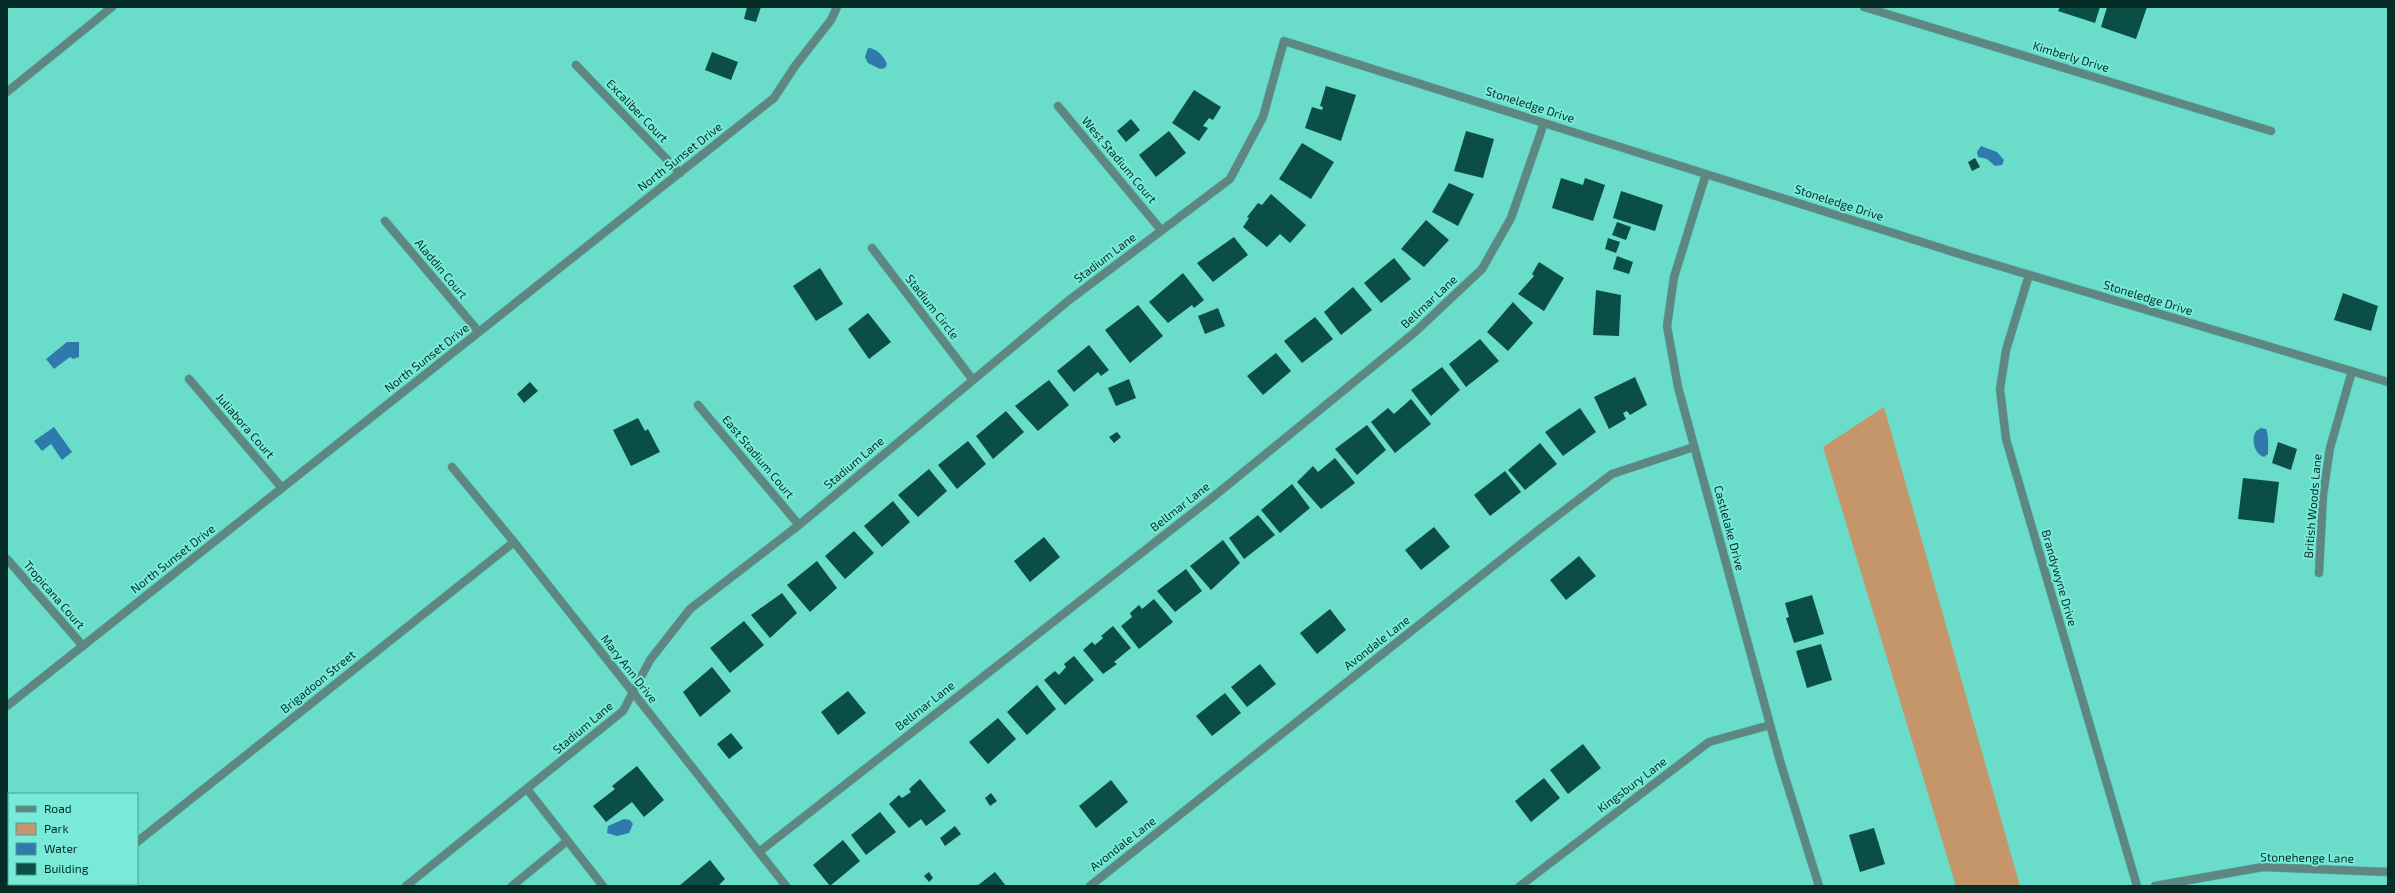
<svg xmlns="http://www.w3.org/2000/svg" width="2395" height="893" font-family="'Exo 2',sans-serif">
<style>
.green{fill:#c6966b}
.water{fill:#2f7aad}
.building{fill:#0b4e46}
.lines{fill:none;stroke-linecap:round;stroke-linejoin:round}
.lane-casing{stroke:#56b9a9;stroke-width:9}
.street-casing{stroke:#56b9a9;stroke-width:9}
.lane{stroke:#5d8780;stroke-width:8}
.street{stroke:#5d8780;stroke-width:8}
.labels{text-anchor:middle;stroke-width:4;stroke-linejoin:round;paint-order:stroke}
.street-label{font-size:12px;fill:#052c27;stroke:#78ead7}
</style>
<rect width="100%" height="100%" fill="#6adcca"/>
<!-- green -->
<path class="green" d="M1884 407 2020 886H1956L1823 447Z"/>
<!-- water -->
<path class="water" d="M868 48C876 48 884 56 887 64L885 68 880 69 868 63 865 57Z
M1981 146 1997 152 2004 160 2002 165 1995 166 1987 159 1978 157 1977 152Z
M67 342H79V357L73 359 70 357 54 369 46 359Z
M54 427 72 452 62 460 51 444 42 451 34 441Z
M2261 428 2266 429C2269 435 2268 447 2268 454L2264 457C2254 454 2251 439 2256 431Z
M624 819 630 820 633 824 629 833 617 836 607 833 608 826Z"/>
<!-- building -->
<path class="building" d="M747 7H761L756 22 744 19Z
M2060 7H2100L2095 23 2058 11Z
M2107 7H2147L2136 39 2101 27Z
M712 52 738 62 731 80 705 70Z
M1326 86 1356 95 1341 141 1305 128 1312 107 1322 110 1323 107 1320 106Z
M1194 90 1221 107 1213 120 1209 118 1203 126 1208 128 1199 141 1172 123Z
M1131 119 1140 130 1126 142 1117 131Z
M1169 131 1186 153 1156 177 1139 155Z
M1466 131 1494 139 1483 178 1454 171Z
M1302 143 1334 162 1311 199 1279 179Z
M1975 158 1980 167 1972 171 1968 162Z
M1561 178 1583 185 1585 178 1605 185 1593 221 1552 208Z
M1449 183 1474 194 1458 226 1432 212Z
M1621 191 1663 205 1655 231 1613 218Z
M1271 194 1306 225 1290 243 1280 234 1267 247 1243 227 1249 218 1247 217 1258 203 1262 205Z
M1426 220 1449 240 1424 267 1401 249Z
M1617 222 1631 227 1626 240 1612 235Z
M1234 237 1248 255 1213 282 1197 263Z
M1608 238 1620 242 1616 253 1605 249Z
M1617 256 1633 262 1629 274 1613 269Z
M1394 258 1411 279 1381 303 1364 283Z
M1539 262 1564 278 1544 311 1518 294 1534 276 1532 274Z
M820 268 843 304 816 321 793 286Z
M1183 273 1204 300 1194 308 1192 305 1168 323 1149 302Z
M1353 287 1372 310 1341 335 1324 312Z
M1596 290 1621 295 1619 336 1593 335Z
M2343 293 2378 306 2371 331 2334 320Z
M1513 302 1533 323 1508 351 1487 332Z
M1138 305 1163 336 1130 363 1105 330Z
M1218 308 1225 326 1205 334 1198 316Z
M868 313 891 342 869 359 848 329Z
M1315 317 1333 339 1302 363 1284 341Z
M1480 339 1499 361 1466 387 1449 364Z
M1089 345 1109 370 1101 376 1098 372 1074 392 1057 371Z
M1276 353 1291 371 1263 395 1247 376Z
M1442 367 1460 390 1431 416 1411 390Z
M1635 377 1647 405 1630 415 1627 411 1623 413 1626 419 1609 429 1594 397Z
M1129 379 1136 398 1116 406 1108 388Z
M1049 380 1069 405 1038 431 1015 406Z
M530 382 538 391 524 403 517 394Z
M1411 399 1431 424 1395 453 1371 422 1388 408 1394 414Z
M1580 408 1596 432 1563 456 1545 432Z
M1006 411 1024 432 993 459 976 436Z
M638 418 645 431 648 429 660 452 631 466 613 430Z
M1367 425 1386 450 1357 475 1335 449Z
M1117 432 1121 437 1114 443 1109 437Z
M968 441 986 464 957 489 938 465Z
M2278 442 2297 449 2291 470 2272 463Z
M1540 443 1557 464 1525 490 1508 470Z
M1335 458 1355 483 1321 509 1297 482 1313 466 1318 472Z
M929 469 947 491 918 517 898 495Z
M1505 471 1521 492 1490 516 1474 495Z
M2243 478 2279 482 2274 523 2238 519Z
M1292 484 1310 508 1280 533 1261 510Z
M893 501 910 522 882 547 864 526Z
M1258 515 1275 535 1244 559 1229 538Z
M1434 527 1450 547 1421 570 1405 550Z
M854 531 874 553 845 579 825 556Z
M1044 537 1060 557 1030 582 1014 561Z
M1223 540 1240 563 1211 590 1190 566Z
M1579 556 1596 576 1566 600 1550 580Z
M817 561 837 588 810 612 787 585Z
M1186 569 1202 591 1175 612 1157 591Z
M782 593 797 613 770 638 751 615Z
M1812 595 1824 634 1794 643 1786 618 1789 617 1785 603Z
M1154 599 1173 622 1139 649 1121 626 1132 617 1130 613 1139 605 1142 609Z
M1330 609 1346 630 1317 654 1300 633Z
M744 621 764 645 730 673 710 648Z
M1113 626 1131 648 1114 662 1117 664 1103 674 1083 650 1092 642 1095 645 1103 638 1101 636Z
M1821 644 1832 680 1807 688 1796 651Z
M1074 656 1094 680 1065 705 1044 680 1055 671 1059 675 1066 667 1064 664Z
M1260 664 1276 684 1247 707 1231 687Z
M712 667 731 691 700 717 683 692Z
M1037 685 1056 709 1027 735 1007 712Z
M848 691 866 713 838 735 821 712Z
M1225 693 1241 713 1212 736 1196 716Z
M998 718 1016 739 988 764 969 742Z
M731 733 743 748 729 759 717 744Z
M1583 744 1601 768 1568 794 1550 770Z
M637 766 664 800 644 817 632 802 606 822 593 806 615 789 612 786Z
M1544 778 1560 798 1531 822 1515 801Z
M920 779 946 811 926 826 921 819 909 828 889 804 899 795 902 798 911 792 909 789Z
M1111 780 1128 802 1096 828 1079 806Z
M991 793 997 801 990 806 985 798Z
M880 812 896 832 866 855 851 835Z
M955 826 961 834 945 846 940 838Z
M1874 828 1885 864 1860 872 1849 835Z
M843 840 860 861 830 886 813 865Z
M710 860 725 879 718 886H679Z
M929 872 933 878 929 882 924 876Z
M995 872 1006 886H977Z"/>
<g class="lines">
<defs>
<path id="lane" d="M527 789 603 886
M512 886 567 841"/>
<path id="street" d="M1864 7 2271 131
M576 65 680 173
M7 92 112 7
M1058 106 1161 230
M1706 174 1674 277 1667 326 1678 387 1780 761 1819 886
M385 221 479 332
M872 248 973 380
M2029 275 2006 350 2000 389 2006 439 2137 886
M189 379 282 488
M698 405 799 525
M452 467 514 542 786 886
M7 559 83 646
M2319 573 2323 495 2330 448 2352 371
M7 706 774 98 795 66 831 20 837 7
M137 842 514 542
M759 852 1213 497 1414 333 1482 269 1511 218 1544 123
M81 886 83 884
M406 886 623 711 650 660 690 609 799 525 1068 301 1230 179 1263 117 1284 41 1966 256 2388 382
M1090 886 1536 532 1612 474 1694 447
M1520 886 1709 742 1770 725
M2155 886 2263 867 2388 872"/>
</defs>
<!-- lane casing -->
<use href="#lane" class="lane-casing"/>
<!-- street casing -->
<use href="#street" class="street-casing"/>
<!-- lane -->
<use href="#lane" class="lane"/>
<!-- street -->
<use href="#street" class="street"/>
</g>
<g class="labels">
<!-- street labels -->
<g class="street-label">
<text transform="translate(2071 57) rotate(17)" y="4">Kimberly Drive</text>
<text transform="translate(1530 105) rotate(18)" y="4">Stoneledge Drive</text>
<text transform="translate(637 111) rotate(46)" y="4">Excaliber Court</text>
<text transform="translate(680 157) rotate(-38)" y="4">North Sunset Drive</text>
<text transform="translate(1119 160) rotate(50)" y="4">West Stadium Court</text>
<text transform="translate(1839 203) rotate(18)" y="4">Stoneledge Drive</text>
<text transform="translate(1105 258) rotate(-37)" y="4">Stadium Lane</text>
<text transform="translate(441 269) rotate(50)" y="4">Aladdin Court</text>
<text transform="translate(2148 298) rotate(17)" y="4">Stoneledge Drive</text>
<text transform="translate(1429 302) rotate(-43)" y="4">Bellmar Lane</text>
<text transform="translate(932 307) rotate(52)" y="4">Stadium Circle</text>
<text transform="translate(427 358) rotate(-38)" y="4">North Sunset Drive</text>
<text transform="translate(245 426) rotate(49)" y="4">Juliabora Court</text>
<text transform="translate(758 457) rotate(50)" y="4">East Stadium Court</text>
<text transform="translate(854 463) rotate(-40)" y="4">Stadium Lane</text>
<text transform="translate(2313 506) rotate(-85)" y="4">British Woods Lane</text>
<text transform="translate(1180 507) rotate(-38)" y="4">Bellmar Lane</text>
<text transform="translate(1729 528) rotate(75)" y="4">Castlelake Drive</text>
<text transform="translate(173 559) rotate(-38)" y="4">North Sunset Drive</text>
<text transform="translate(2059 578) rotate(74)" y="4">Brandywyne Drive</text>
<text transform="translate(54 595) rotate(49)" y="4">Tropicana Court</text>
<text transform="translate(1377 643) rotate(-38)" y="4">Avondale Lane</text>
<text transform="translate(629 669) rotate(52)" y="4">Mary Ann Drive</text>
<text transform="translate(318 682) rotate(-39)" y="4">Brigadoon Street</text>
<text transform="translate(925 706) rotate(-38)" y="4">Bellmar Lane</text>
<text transform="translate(583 728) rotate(-40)" y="4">Stadium Lane</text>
<text transform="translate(1632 785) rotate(-37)" y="4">Kingsbury Lane</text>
<text transform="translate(1123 844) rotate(-38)" y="4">Avondale Lane</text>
<text transform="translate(2307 858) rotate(1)" y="4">Stonehenge Lane</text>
</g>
</g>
<!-- border -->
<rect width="2395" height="893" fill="none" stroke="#052c27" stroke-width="16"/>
<!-- legend -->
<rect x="8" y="793" width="130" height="92" fill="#78ead7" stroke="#4a9e91"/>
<rect x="16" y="806" width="20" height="6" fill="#5d8780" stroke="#4a9e91"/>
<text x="44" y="813" font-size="12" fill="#052c27">Road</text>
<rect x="16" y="823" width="20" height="12" fill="#c6966b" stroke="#4a9e91"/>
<text x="44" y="833" font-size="12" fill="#052c27">Park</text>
<rect x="16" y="843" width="20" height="12" fill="#2f7aad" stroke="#4a9e91"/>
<text x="44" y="853" font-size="12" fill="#052c27">Water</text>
<rect x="16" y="863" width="20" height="12" fill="#0b4e46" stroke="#4a9e91"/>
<text x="44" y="873" font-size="12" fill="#052c27">Building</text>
</svg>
